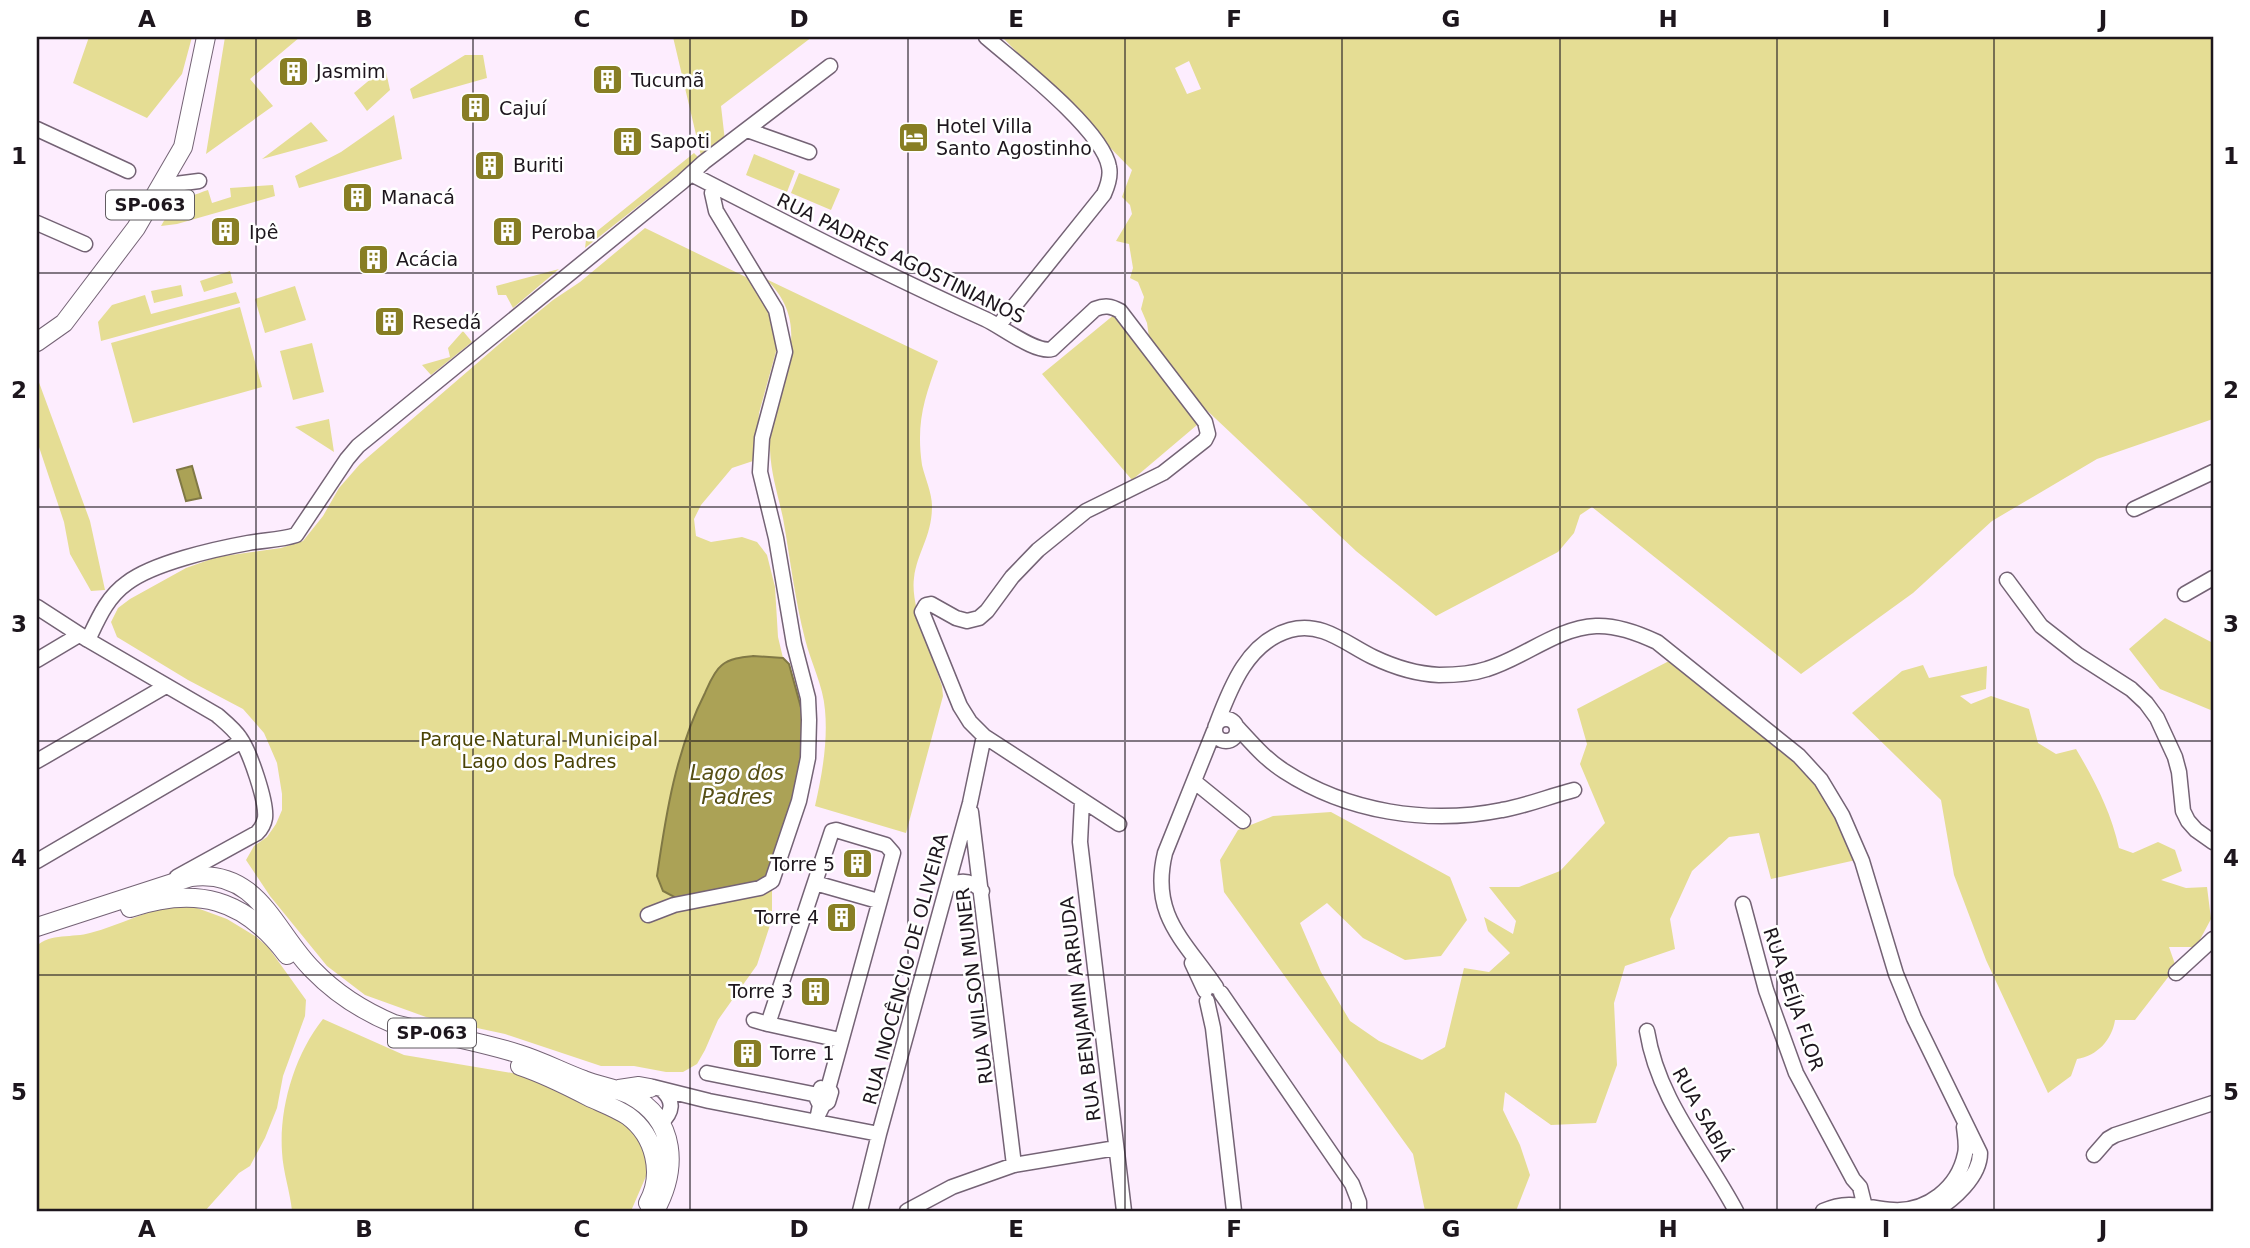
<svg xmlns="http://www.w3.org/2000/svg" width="2250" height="1248" font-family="'DejaVu Sans',sans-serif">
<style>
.green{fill:#e5dd94;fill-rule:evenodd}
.water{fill:#aba256;stroke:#807845;stroke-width:2}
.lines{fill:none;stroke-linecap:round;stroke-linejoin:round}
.minor-casing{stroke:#746375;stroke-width:17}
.major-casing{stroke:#746375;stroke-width:20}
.minor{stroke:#fff;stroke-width:14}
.major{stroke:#fff;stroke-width:18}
.grid{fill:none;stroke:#1d161d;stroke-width:2;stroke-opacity:0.55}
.labels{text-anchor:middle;stroke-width:5;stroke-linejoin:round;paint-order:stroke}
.shield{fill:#fff;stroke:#615c61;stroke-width:2}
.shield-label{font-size:18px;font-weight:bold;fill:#1d161d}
.poi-label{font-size:19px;fill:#1d161d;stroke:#fff;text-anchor:start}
.street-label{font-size:19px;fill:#1d161d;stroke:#fff}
.park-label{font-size:19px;fill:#4a4305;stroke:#fff}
.water-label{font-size:21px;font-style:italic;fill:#564f15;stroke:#fff}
.neatline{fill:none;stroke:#1d161d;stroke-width:2.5}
.grid-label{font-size:23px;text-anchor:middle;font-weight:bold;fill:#1d161d}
</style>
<rect width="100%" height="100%" fill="#fdedfe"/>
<!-- green -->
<path class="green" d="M89 37H192L182 74 147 118 73 83Z
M225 37H300L250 79 273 106 206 154Z
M673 37H812L721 106 725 141 702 160Z
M1002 37H2213V419L2097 459 1992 521 1913 593 1801 674 1592 507 1580 515 1574 533 1558 552 1436 616 1356 551 1181 386 1151 351 1147 323 1141 309 1144 297 1138 282 1130 278 1133 268 1129 244 1116 241 1132 214 1130 205 1122 197 1132 170ZM1189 61 1201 89 1187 94 1175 68Z
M465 55H483L487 78 413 99 410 89Z
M385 67 390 90 367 111 354 93Z
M394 115 402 159 299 188 295 176 341 152Z
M311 122 328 141 262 159Z
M694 153 699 158 585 248 586 240Z
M754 154 795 171 787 192 746 175Z
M799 173 840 189 831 210 791 193Z
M273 185 275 196 177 224 161 226C175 202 182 199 208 190L212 203 231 197 230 188Z
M645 228 748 278 772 317 777 348 759 413 757 446 753 461 732 468 701 505 694 519 696 536 711 542 742 537 757 542 767 555 775 587 778 637 783 658 789 664 799 694 772 881V919L757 965 718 1020 705 1050 697 1064 683 1072H666L634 1066H601L505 1034 426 1017 365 995 327 966 270 896 246 860 254 846 267 837 276 824 282 810V794L277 763 264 733 243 709 188 680 117 637 111 622 118 608 130 599 186 568 217 557 281 548 303 541 323 516 339 488 360 464 504 340 553 300 580 282Z
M559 269 513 308 506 295H498L496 286Z
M230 271 233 283 204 292 200 281Z
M766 279 938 361C924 399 916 423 922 465 925 478 932 493 932 506 932 537 917 552 914 578 910 607 933 657 942 686L943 696 906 833 815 806C822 775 828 742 825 710 823 685 811 663 805 639 795 600 790 558 783 518 778 495 771 474 770 450 767 388 822 334 766 279Z
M181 285 183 296 154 303 151 291Z
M295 286 306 320 265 333 255 299Z
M236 292 240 303 101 341 98 322 112 305 145 295 151 314Z
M240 307 262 387 133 423 111 343Z
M1115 314 1197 425 1132 480 1042 374Z
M463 331 472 342 431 375 422 365 450 357 448 348Z
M312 343 324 392 293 400 280 351Z
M37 377 90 521 105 590 91 591 70 554 64 522 37 441Z
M329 419 334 452 295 427Z
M2165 618 2213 643V711L2160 689 2129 649Z
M1669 661 1778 745 1821 787 1856 860 1771 879 1759 833 1729 837 1692 871 1670 919 1675 949 1625 966 1614 1003 1617 1065 1596 1123 1551 1125 1505 1092 1503 1110 1520 1145 1530 1175 1516 1211H1425L1413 1154 1224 892 1220 860 1238 830 1273 816 1331 812 1450 877 1467 920 1441 956 1405 960 1363 938 1327 903 1300 923 1321 972 1350 1021 1379 1041 1422 1060 1445 1047 1464 968 1489 972 1510 953 1488 931 1484 917 1513 934 1516 921 1489 887H1519L1560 871 1605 823 1580 764 1587 744 1577 709Z
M1923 665 1929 678 1987 666 1986 689 1960 696 1971 704 1991 696 2029 709 2038 743 2056 754 2076 749C2095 781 2111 812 2119 848L2133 853 2158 842 2175 850 2182 871 2161 880 2186 888 2207 887 2211 919 2196 947H2169L2176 967 2135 1020H2115C2112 1040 2097 1056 2077 1059L2071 1076 2048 1093 1986 960 1954 875 1941 800 1852 713 1902 671Z
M180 905 197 908 227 919 255 936 268 947 306 1000 305 1016 283 1076 277 1108 265 1138 250 1166 239 1173 205 1211H37V946C49 933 74 938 90 933 121 925 148 909 180 905Z
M323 1019 404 1055 518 1074 592 1103 632 1129 648 1158 647 1174 631 1211H292C290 1191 283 1172 282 1152 279 1107 295 1054 323 1019Z"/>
<!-- water -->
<path class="water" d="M192 466 201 498 186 501 177 470Z
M753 656 783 658 789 664 806 726 807 759 772 881 678 899 663 891 657 876C666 813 676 750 705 693 709 684 714 671 722 665 730 658 743 657 753 656Z"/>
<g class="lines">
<defs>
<path id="minor" d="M986 37C1015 62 1103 130 1109 167 1111 176 1108 185 1104 194L999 325
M37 129 128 171
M747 130 809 152
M691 174C788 224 885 274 985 319 1001 326 1036 354 1052 349L1095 309C1105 305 1111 306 1120 311L1205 422 1208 434 1205 440 1163 473 1086 511 1038 550 1012 577 987 611 979 618 967 621 956 618 931 604 926 605 922 612 960 706 970 722 984 736 1119 824
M160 186 199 181
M37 223 85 244
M2134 509 2213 472
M2007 580 2041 626 2078 655 2131 689 2146 703 2157 718 2175 757 2179 772 2183 811 2188 821 2196 830 2213 842
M2185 594 2213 578
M37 607 88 640 217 715C225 722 234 729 240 738 250 752 267 802 265 818 264 824 261 829 257 833L177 877
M88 640C98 619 107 597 127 583 153 563 215 549 248 543 264 540 281 540 296 535L347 459 358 446 682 182 704 162 830 66
M37 660 79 635
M1215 730a11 11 0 1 1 22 0a11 11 0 1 1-22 0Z
M1217 723C1231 686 1248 642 1290 630 1322 621 1346 644 1373 657 1394 667 1416 674 1439 675 1455 675 1472 674 1487 669 1524 658 1556 628 1596 626 1617 625 1638 633 1657 642L1799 756 1821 780 1842 815 1862 861 1896 974 1914 1018 1980 1153C1980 1177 1953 1200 1935 1211
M1237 727C1252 743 1265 759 1284 771 1347 812 1428 825 1502 810 1526 806 1550 796 1574 790
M1214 731 1165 853C1150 915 1184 940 1216 987
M37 761 166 686
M1195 782 1243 821
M1082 801 1080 842 1124 1211
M971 812 1014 1165
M37 861 242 741
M815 883 878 901
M947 887C960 879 971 880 982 891
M1743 904 1766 990 1796 1073 1853 1179 1860 1187 1866 1211
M648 915 674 905 760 888 772 881 799 801 808 758 809 720 808 698 794 644 776 538 760 472 762 438 785 352 776 310 716 211 712 193 714 186
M1192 963 1205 991
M2176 973 2213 939
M1221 993 1352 1184 1359 1202V1211
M1207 1001 1213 1028 1234 1211
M754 1020 768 1024
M1647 1031C1658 1100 1704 1151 1736 1211
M707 1073 818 1095
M821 1088 831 1092 828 1102 823 1105 818 1115 820 1105 817 1099Z
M828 1089 893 853 886 845 836 830 832 831 768 1024 840 1040
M641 1092 653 1087 709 1101 879 1134
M660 1124C673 1112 675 1101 661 1089
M2094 1155 2108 1139 2115 1135 2213 1103
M860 1211 879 1134 970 803 984 736
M907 1211 952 1187 1014 1165 1116 1148
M1823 1211C1850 1199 1866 1208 1893 1210 1927 1212 1958 1188 1965 1154 1967 1146 1965 1136 1964 1127"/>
<path id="major" d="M37 342 64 323 136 228 183 147 206 37
M130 908C196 886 244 898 287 955
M37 927 191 877C259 868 275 933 313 970 336 994 363 1011 394 1024 435 1034 479 1041 519 1054 542 1061 562 1072 584 1080 599 1086 616 1088 630 1095 677 1120 678 1169 655 1211
M520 1066C544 1074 566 1085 589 1097 602 1103 616 1108 628 1116 655 1136 664 1174 648 1203
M619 1089 639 1086 650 1088"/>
</defs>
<!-- minor casing -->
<use href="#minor" class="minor-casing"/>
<!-- major casing -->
<use href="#major" class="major-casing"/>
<!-- minor -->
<use href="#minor" class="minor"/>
<!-- major -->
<use href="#major" class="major"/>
</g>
<!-- grid -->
<path class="grid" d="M256 37V1211M473 37V1211M690 37V1211M908 37V1211M1125 37V1211M1342 37V1211M1560 37V1211M1777 37V1211M1994 37V1211M37 273H2213M37 507H2213M37 741H2213M37 975H2213"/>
<!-- icons -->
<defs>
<symbol id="building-square" viewBox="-11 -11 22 22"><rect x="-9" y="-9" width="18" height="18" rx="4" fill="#887e24" stroke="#fff"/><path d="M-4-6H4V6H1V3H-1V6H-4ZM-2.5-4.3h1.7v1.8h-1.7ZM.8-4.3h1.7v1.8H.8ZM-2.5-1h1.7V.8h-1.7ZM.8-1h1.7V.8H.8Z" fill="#fff"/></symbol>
<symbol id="hotel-square" viewBox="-11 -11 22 22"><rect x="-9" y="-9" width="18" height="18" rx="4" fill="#887e24" stroke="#fff"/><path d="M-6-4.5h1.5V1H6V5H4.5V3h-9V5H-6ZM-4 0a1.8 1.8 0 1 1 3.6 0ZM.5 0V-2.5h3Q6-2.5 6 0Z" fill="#fff"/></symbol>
</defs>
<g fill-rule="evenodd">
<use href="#building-square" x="276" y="54" width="35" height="35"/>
<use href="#building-square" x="590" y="62" width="35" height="35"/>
<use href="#building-square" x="458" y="90" width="35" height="35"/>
<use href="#hotel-square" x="896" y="120" width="35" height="35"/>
<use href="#building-square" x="610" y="124" width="35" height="35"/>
<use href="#building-square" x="472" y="148" width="35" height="35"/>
<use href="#building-square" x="340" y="180" width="35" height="35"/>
<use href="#building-square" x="208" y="214" width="35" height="35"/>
<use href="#building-square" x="490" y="214" width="35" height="35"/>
<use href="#building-square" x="356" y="242" width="35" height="35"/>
<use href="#building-square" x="372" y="304" width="35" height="35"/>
<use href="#building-square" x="840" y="846" width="35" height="35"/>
<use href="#building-square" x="824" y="900" width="35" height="35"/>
<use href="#building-square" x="798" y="974" width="35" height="35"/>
<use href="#building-square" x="730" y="1036" width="35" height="35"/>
</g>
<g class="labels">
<!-- shield labels -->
<g class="shield">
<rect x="106" y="190.5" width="88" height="29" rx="5"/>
<rect x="388" y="1018.5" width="88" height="29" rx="5"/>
</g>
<g class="shield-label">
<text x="150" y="211">SP-063</text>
<text x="432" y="1039">SP-063</text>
</g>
<!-- poi labels -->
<g class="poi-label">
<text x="316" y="78">Jasmim</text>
<text x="631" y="87">Tucumã</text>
<text x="499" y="115">Cajuí</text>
<text x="936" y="133">Hotel Villa<tspan x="936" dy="22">Santo Agostinho</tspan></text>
<text x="650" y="148">Sapoti</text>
<text x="513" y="172">Buriti</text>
<text x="381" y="204">Manacá</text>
<text x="249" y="239">Ipê</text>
<text x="531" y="239">Peroba</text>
<text x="396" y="266">Acácia</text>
<text x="412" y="329">Resedá</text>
<text x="835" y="871" text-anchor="end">Torre 5</text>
<text x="819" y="924" text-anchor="end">Torre 4</text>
<text x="793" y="998" text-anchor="end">Torre 3</text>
<text x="770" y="1060">Torre 1</text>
</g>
<!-- street labels -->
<g class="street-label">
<text transform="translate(901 258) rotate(26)" y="7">RUA PADRES AGOSTINIANOS</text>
<text transform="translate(905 969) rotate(-75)" y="7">RUA INOCÊNCIO DE OLIVEIRA</text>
<text transform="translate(974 986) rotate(-97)" y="7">RUA WILSON MUNER</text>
<text transform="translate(1794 999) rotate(71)" y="7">RUA BEÍJA FLOR</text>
<text transform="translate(1080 1009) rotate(-97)" y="7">RUA BENJAMIN ARRUDA</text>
<text transform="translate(1703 1114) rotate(61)" y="7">RUA SABIÁ</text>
</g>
<!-- park labels -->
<g class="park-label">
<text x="539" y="746">Parque Natural Municipal<tspan x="539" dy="22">Lago dos Padres</tspan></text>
</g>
<!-- water labels -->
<g class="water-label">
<text x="737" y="780">Lago dos<tspan x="737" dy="24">Padres</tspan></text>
</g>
</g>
<!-- border -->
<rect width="2250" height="1248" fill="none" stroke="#ffffff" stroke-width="77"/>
<rect x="38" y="38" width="2174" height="1172" class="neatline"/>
<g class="grid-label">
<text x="147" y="27">A</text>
<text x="364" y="27">B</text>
<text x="582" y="27">C</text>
<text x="799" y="27">D</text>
<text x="1016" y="27">E</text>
<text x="1234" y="27">F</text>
<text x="1451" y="27">G</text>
<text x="1668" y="27">H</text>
<text x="1886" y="27">I</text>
<text x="2103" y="27">J</text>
<text x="19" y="164">1</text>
<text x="2231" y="164">1</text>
<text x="19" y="398">2</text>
<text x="2231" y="398">2</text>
<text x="19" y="632">3</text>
<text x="2231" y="632">3</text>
<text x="19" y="866">4</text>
<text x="2231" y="866">4</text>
<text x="19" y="1100">5</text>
<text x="2231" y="1100">5</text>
<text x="147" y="1237">A</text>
<text x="364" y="1237">B</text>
<text x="582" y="1237">C</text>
<text x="799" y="1237">D</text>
<text x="1016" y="1237">E</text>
<text x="1234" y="1237">F</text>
<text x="1451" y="1237">G</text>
<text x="1668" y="1237">H</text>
<text x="1886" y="1237">I</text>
<text x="2103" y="1237">J</text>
</g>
</svg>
